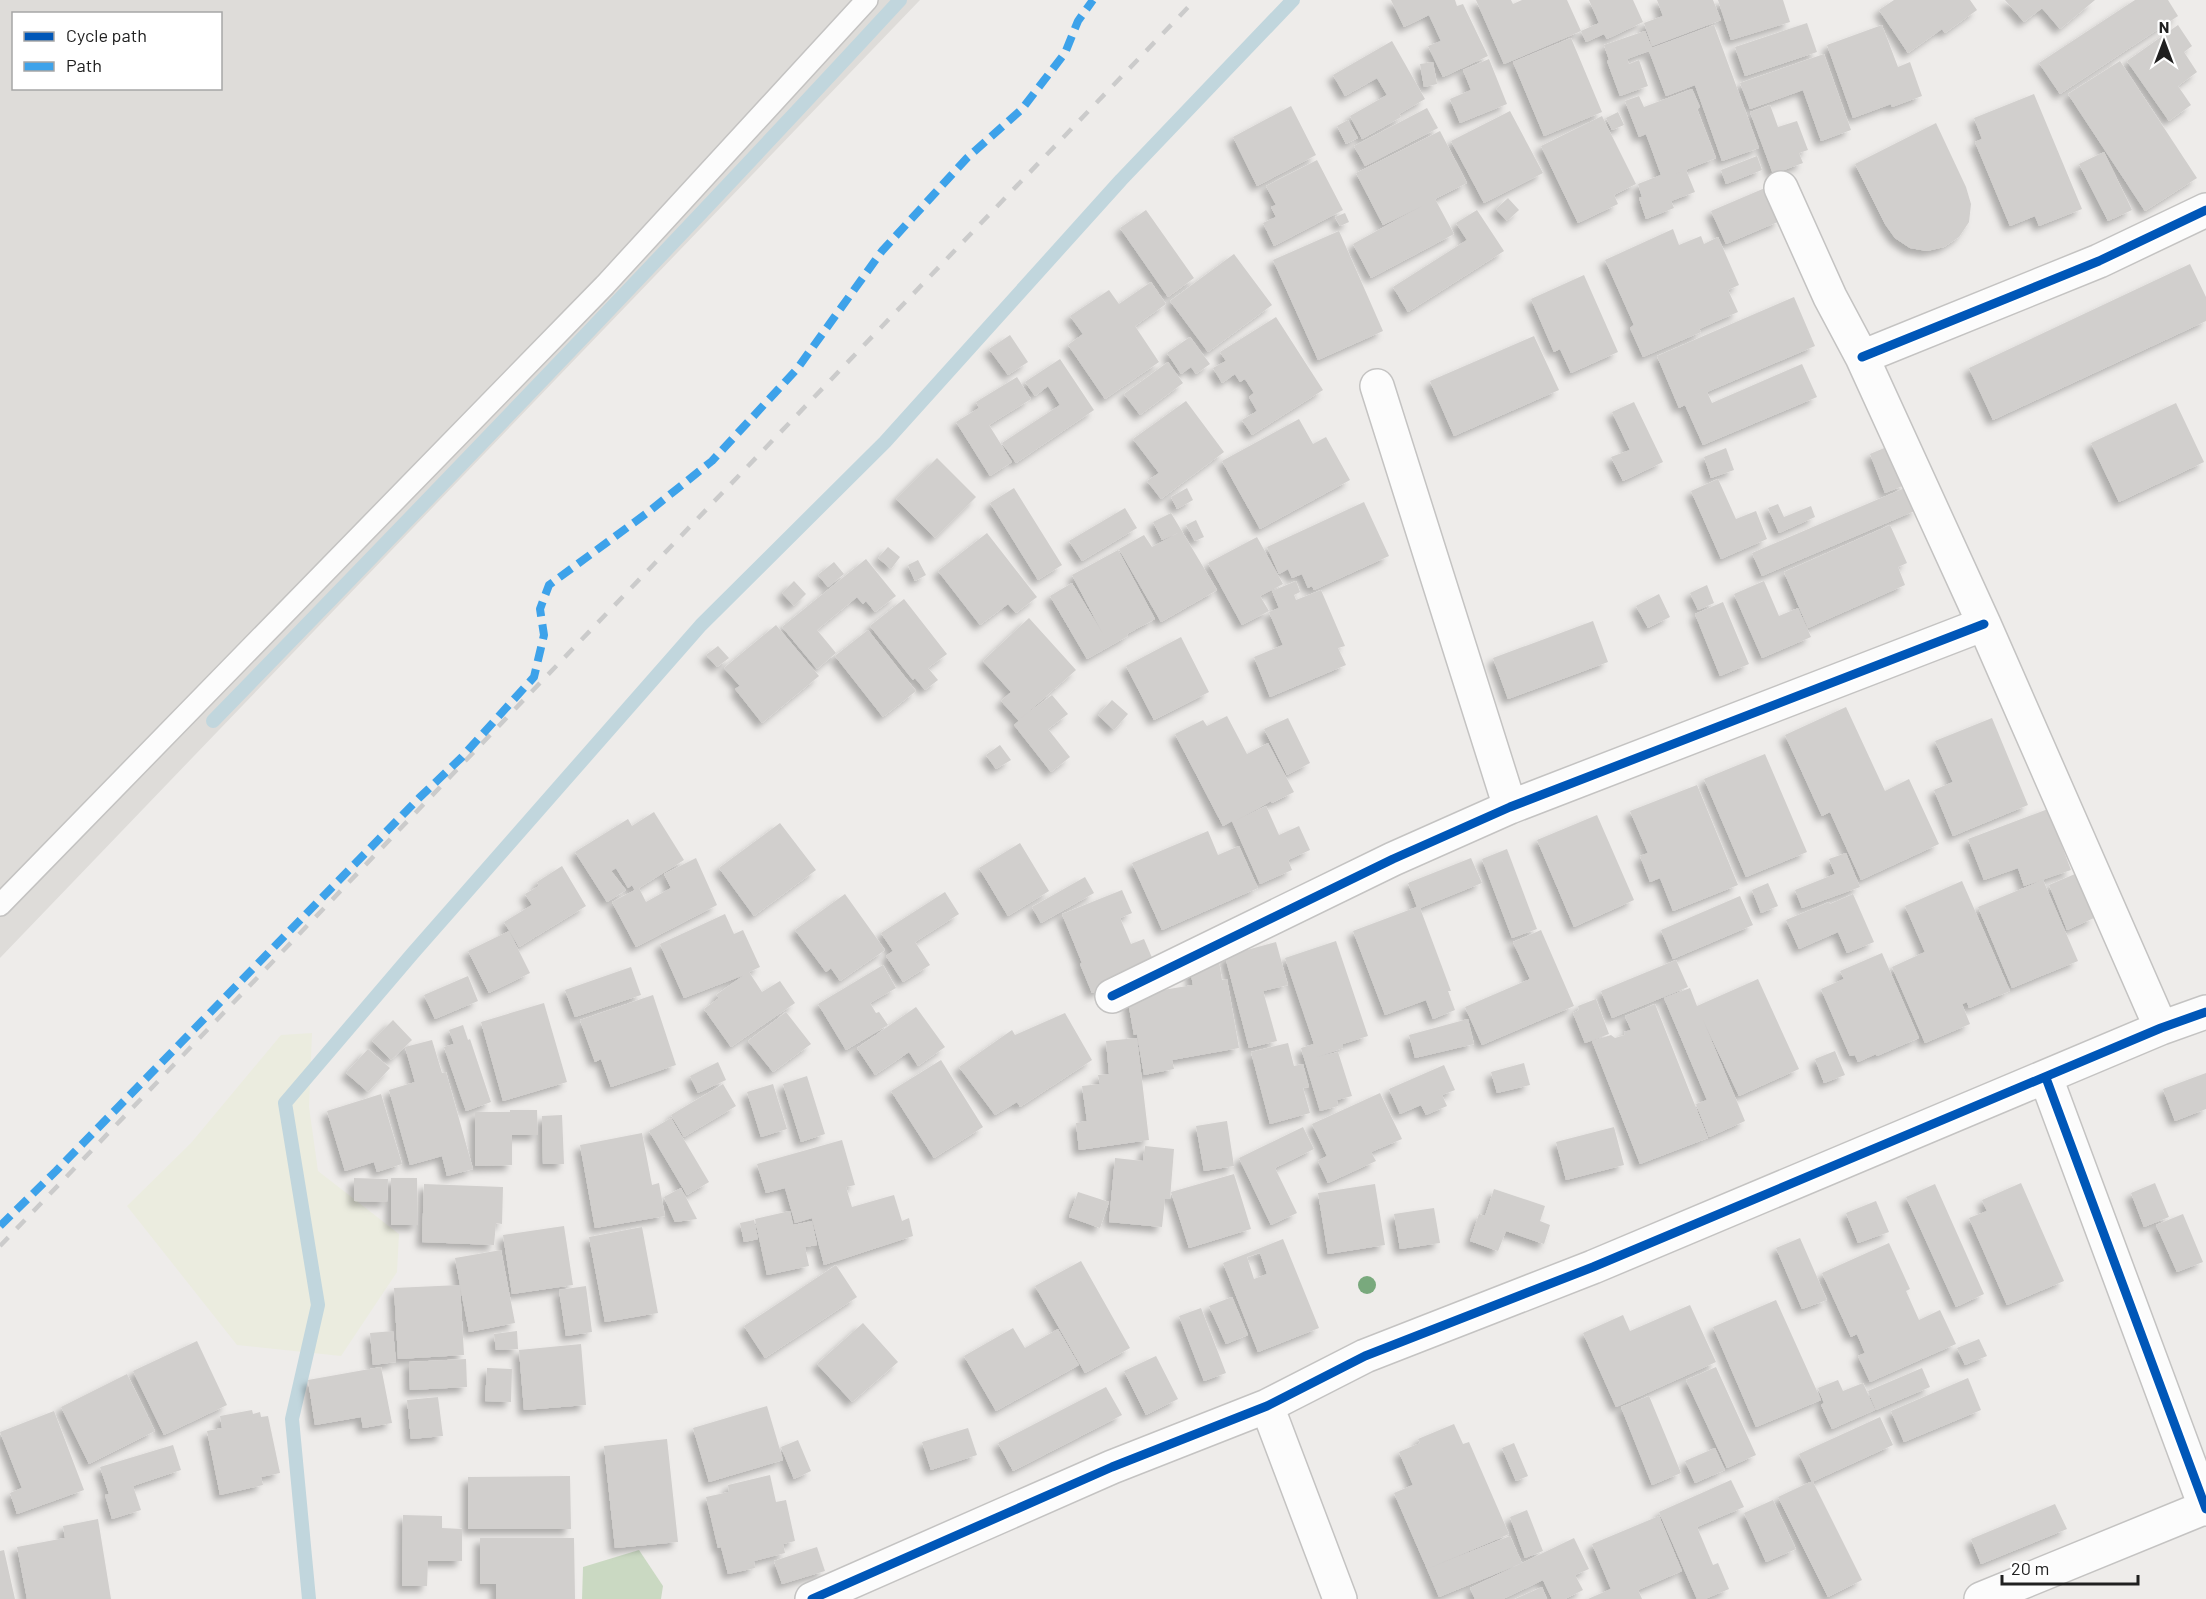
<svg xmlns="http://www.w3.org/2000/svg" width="2206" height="1599" font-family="Barlow,sans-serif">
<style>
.airport{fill:#dedcd9;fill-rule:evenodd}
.farmland{fill:#ebecdf}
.forest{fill:#cad9c2}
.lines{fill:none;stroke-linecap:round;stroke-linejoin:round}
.stream{stroke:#c1d6dd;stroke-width:14}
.building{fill:#d1cfcd;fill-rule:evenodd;filter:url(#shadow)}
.service-casing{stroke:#c4c3c2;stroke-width:24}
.minor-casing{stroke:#c4c3c2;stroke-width:36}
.service{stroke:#fcfcfc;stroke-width:21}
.minor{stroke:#fcfcfc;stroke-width:33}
.rail{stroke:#cbcbcb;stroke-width:4.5;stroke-dasharray:12 12;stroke-linecap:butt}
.quiet{stroke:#3da2ea;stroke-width:8;stroke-dasharray:15 8;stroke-linecap:butt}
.cycleway-casing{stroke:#fff;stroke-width:13}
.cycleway{stroke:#0057b8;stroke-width:9}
.tree{fill:#79a97d}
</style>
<defs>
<filter id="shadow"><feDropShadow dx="-5.5" dy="5.5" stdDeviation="3" flood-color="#0004"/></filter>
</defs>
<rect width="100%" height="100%" fill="#eeecea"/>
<!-- airport -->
<path class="airport" d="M0 0H920L0 958ZM14 14H220V88H14Z"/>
<!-- farmland -->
<path class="farmland" d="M312 1033 309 1107 318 1171 399 1234 397 1272 341 1356 237 1345 127 1206 191 1143 281 1035Z"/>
<!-- forest -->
<path class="forest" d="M639 1550 663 1586 661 1599H582L583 1567Z"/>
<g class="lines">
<!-- stream -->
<path class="stream" d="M213 721C445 483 675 244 900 0
M309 1599 292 1419 318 1305 285 1103 413 953 701 625 885 442 1121 180 1293 0"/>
</g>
<!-- building -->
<path class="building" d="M1391 0H1455L1457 6 1463 4 1488 56 1443 77 1428 46 1441 41 1429 15 1404 27Z
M1476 0H1511L1513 4 1522 0H1567L1581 31 1504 64Z
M1589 0H1633L1643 22 1607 39 1604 34 1586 42 1581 31 1599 23Z
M1657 0H1713L1721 20 1652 46 1644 23 1663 16Z
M1718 0H1783L1790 22 1731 40Z
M1894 0H1970L1977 10 1945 33 1942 29 1908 53 1879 10Z
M2005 0H2095L2060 29 2042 8 2024 22Z
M2135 0H2168L2178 16 2060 94 2039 63Z
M1807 23 1817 52 1745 76 1735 47Z
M1714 25 1759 148 1722 161 1695 85 1666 96 1649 51 1627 59 1629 64 1639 60 1648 86 1620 96 1607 61 1609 60 1604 45 1645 31 1652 48Z
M1882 25 1898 67 1910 62 1922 96 1892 107 1891 104 1853 118 1827 45Z
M2178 25 2192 46 2184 52 2197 72 2178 86 2191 105 2169 121 2127 61Z
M1571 38 1602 112 1544 136 1513 62Z
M1392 41 1425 99 1399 114 1401 117 1362 139 1350 116 1387 95 1377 78 1345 96 1333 75Z
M1824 54 1851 130 1821 141 1803 90 1750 109 1740 83Z
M1489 59 1507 104 1460 123 1450 99 1471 90 1463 70Z
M2120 61 2197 178 2145 211 2068 94Z
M1433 62 1437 84 1424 87 1420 64Z
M1692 89 1700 107 1697 109 1716 158 1675 174 1686 170 1695 192 1671 201 1674 208 1646 219 1639 198 1642 197 1638 184 1661 175 1646 134 1639 137 1625 101 1639 96 1644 107Z
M2034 94 2082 209 2039 226 2035 216 2010 226 1975 142 1982 139 1974 118Z
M1770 105 1778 127 1797 121 1808 150 1799 153 1803 163 1773 174 1750 112Z
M1291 106 1316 155 1257 186 1233 137Z
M1427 108 1438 128 1365 166 1354 146Z
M1510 111 1543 173 1484 203 1451 141Z
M1618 112 1624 125 1612 130 1606 118Z
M1602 116 1636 184 1614 195 1618 204 1578 223 1541 146Z
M1348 120 1358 138 1346 144 1337 126Z
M1936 123 1966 187 1971 204 1969 222 1959 237 1944 247 1927 251 1910 248 1895 238 1885 224 1855 164Z
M1440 131 1467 183 1435 199 1454 234 1371 278 1353 244 1422 206 1383 225 1356 173Z
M2104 152 2132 210 2108 221 2079 164Z
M1757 156 1762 170 1726 184 1721 170Z
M1317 160 1343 210 1274 246 1263 223 1276 217 1271 207 1276 205 1266 186Z
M1765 188 1780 221 1726 244 1711 211Z
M1508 198 1519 210 1507 221 1496 209Z
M1146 210 1194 278 1168 297 1120 228Z
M1477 210 1504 251 1408 312 1393 287 1467 240 1456 223Z
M1345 213 1349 222 1340 226 1335 217Z
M1673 229 1679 245 1701 236 1704 244 1718 237 1739 285 1728 290 1738 312 1699 329 1701 332 1643 357 1630 328 1634 325 1605 260Z
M1339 231 1383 331 1318 360 1273 260Z
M1234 254 1272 305 1208 352 1170 301Z
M2190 264 2206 297V321L1993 420 1969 368Z
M1584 275 1618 352 1571 373 1560 349 1554 352 1531 299Z
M1151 282 1166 304 1135 326 1159 362 1105 399 1068 345 1083 334 1070 316 1109 290 1119 304Z
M1794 297 1815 346 1707 392 1712 403 1802 364 1817 397 1703 445 1685 405 1679 408 1657 356Z
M1276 317 1323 390 1252 435 1242 420 1257 411 1249 397 1254 393 1245 379 1240 382 1235 374 1222 383 1213 368 1226 361 1220 352Z
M1010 335 1028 362 1008 375 989 349Z
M1534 336 1559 390 1454 436 1430 381Z
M1190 337 1210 364 1196 374 1191 367 1181 374 1167 353Z
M1060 359 1094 410 1016 463 1002 443 1060 405 1048 386 1035 396 1025 382Z
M1168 362 1183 383 1140 415 1124 394Z
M1017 377 1031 399 989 425 1012 462 990 476 956 422 979 408 976 402Z
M1186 401 1224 452 1161 499 1147 481 1159 473 1133 439Z
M1634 402 1663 462 1623 481 1611 457 1630 450 1612 412Z
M2176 403 2204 462 2119 502 2091 443Z
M1299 419 1313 444 1326 437 1350 480 1260 529 1222 461Z
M1889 446 1905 485 1885 493 1870 454Z
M1726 448 1734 470 1711 478 1704 457Z
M937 458 976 497 935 538 896 499Z
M1718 479 1736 519 1756 511 1767 539 1721 559 1691 491Z
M1907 487 1917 510 1762 576 1752 553Z
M1014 488 1062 565 1038 580 990 503Z
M1187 488 1193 500 1177 509 1171 497Z
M1364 502 1389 556 1314 590 1312 586 1308 588 1302 574 1292 578 1288 569 1279 574 1267 547Z
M1778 504 1784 517 1811 506 1815 517 1779 533 1768 508Z
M1125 508 1137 528 1082 561 1069 541Z
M1171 513 1217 590 1161 622 1119 549 1144 535 1152 547 1178 533 1162 540 1153 522Z
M1196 520 1204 537 1195 541 1186 525Z
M1890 525 1907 563 1898 567 1905 585 1808 628 1784 572Z
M987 533 1037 597 1016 613 1008 604 980 625 938 571Z
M1257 537 1283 584 1260 596 1269 611 1242 625 1208 563Z
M888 547 900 557 891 569 878 558Z
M1118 550 1155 619 1127 634 1128 636 1087 659 1050 596 1072 583 1103 634 1072 575Z
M866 559 896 596 875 612 866 601 863 604 857 597 817 630 836 653 817 669 782 627Z
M918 560 926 575 915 581 908 565Z
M834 562 844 574 828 587 818 575Z
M794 581 806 594 794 606 782 593Z
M1296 581 1300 592 1294 595 1296 600 1321 590 1345 646 1338 648 1346 665 1270 697 1254 657 1283 645 1269 612 1279 608 1272 591Z
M1764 581 1779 616 1798 608 1811 637 1762 658 1734 594Z
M1707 585 1714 603 1698 610 1690 593Z
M1659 594 1670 617 1648 628 1636 606Z
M904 599 947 654 928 668 938 680 925 690 915 678 913 680 870 626Z
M1723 602 1749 664 1720 676 1695 614Z
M1029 618 1076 670 1021 718 1052 695 1068 714 1048 729 1070 757 1051 772 1014 725 1019 721 1001 701 1011 692 983 661Z
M1593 621 1608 662 1508 699 1493 658Z
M776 625 819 676 762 723 735 689 740 686 724 668Z
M868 630 916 691 883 717 835 656Z
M1181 637 1209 692 1154 720 1126 666Z
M718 646 729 658 717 667 706 655Z
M1112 700 1128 714 1114 730 1098 715Z
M1846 707 1885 791 1909 779 1939 844 1861 880 1830 812 1822 816 1785 735Z
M1227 716 1247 754 1268 743 1294 792 1272 803 1271 801 1235 821 1266 806 1279 835 1299 826 1310 850 1288 860 1292 870 1260 884 1232 821 1223 826 1175 734 1203 720 1207 726Z
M1288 718 1310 763 1287 775 1264 729Z
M1992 718 2028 805 1953 836 1934 790 1953 782 1935 741Z
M1000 745 1011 760 996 769 986 755Z
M1765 754 1807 852 1746 877 1704 779Z
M1697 785 1738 885 1673 911 1660 878 1650 882 1640 856 1648 853 1630 811Z
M2048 809 2071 870 2024 886 2018 868 1984 880 1968 839Z
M654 812 684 860 639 888 646 902 671 888 664 874 696 858 717 905 636 947 612 902 635 890 632 885 628 888 616 868 611 871 626 890 607 902 575 852 628 819 632 826Z
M1597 815 1634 900 1574 927 1537 840Z
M780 823 816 870 754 916 719 868Z
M1208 831 1218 855 1239 846 1258 888 1162 930 1132 863Z
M1020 843 1049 891 1008 916 979 868Z
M1507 849 1537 929 1512 938 1482 859Z
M1846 853 1860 887 1802 908 1795 890 1835 874 1829 859Z
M1471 858 1482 883 1420 908 1451 991H1448L1455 1010 1433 1019 1426 1000 1385 1015 1353 931 1417 907 1408 883Z
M562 866 586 906 519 947 504 922 532 905 525 894 539 886 537 882Z
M2075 874 2094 918 2067 930 2049 885Z
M1085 877 1094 893 1041 923 1032 907Z
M2043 880 2078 961 2012 988 1978 907Z
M1962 881 2010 991 1969 1008 1967 1002 1962 1004 1970 1024 1925 1043 1892 967 1925 952 1905 906Z
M1768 883 1778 906 1761 913 1752 890Z
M1122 890 1132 913 1120 918 1131 944 1144 939 1156 967 1092 993 1080 964 1082 963 1062 914Z
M945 892 959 914 915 942 930 965 903 982 886 956 893 951 881 933Z
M845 894 885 950 840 981 831 968 826 972 795 930Z
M1853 894 1874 942 1847 953 1838 932 1799 949 1786 920 1829 902 1830 904Z
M1740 896 1753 925 1673 959 1661 930Z
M725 914 734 934 743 930 760 967 749 972 762 992 780 981 795 1003 731 1047 704 1009 719 998 716 995 744 975 684 998 660 944Z
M1541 930 1574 1006 1482 1045 1465 1007 1530 979 1513 942Z
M509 931 530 973 489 993 468 951Z
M1336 941 1368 1036 1343 1044V1048L1317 1057 1338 1052 1352 1096 1337 1100 1338 1106 1320 1111 1301 1048 1314 1044 1285 958Z
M1276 942 1288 985 1263 991 1277 1041 1249 1048 1225 956Z
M1882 953 1919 1038 1877 1056 1876 1054 1858 1062 1855 1055 1850 1056 1821 989 1844 979 1840 971Z
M1676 960 1688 987 1612 1018 1601 991Z
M1219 961 1222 980 1227 979 1239 1048 1172 1060 1174 1069 1144 1075 1137 1034 1134 1035 1127 996 1193 985 1189 965Z
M883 965 896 988 870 1003 876 1013 879 1012 888 1025 846 1050 818 1004Z
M631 967 641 995 575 1017 565 990Z
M468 976 478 1001 435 1019 424 995Z
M1758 979 1799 1069 1739 1096 1703 1020 1745 1121 1709 1137 1696 1104 1707 1100 1664 998 1690 988 1697 1006Z
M653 995 676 1065 611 1087 601 1059 595 1062 580 1020Z
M1596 999 1609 1034 1585 1043 1573 1013 1579 1010 1578 1006Z
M544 1003 567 1082 503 1101 481 1022Z
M1655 1004 1708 1138 1640 1164 1592 1041 1611 1035 1615 1038 1625 1035 1624 1032 1631 1030 1625 1016Z
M916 1007 945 1047 918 1066 909 1052 875 1075 857 1048Z
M786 1012 811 1044 773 1072 748 1041Z
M1065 1013 1092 1060 1020 1107 1017 1102 995 1115 959 1067 1012 1030 1015 1035Z
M1468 1019 1474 1044 1415 1058 1409 1035Z
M393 1020 412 1040 391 1060 372 1041Z
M463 1025 468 1040 470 1039 491 1102 466 1111 444 1047 454 1044 449 1030Z
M1137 1038 1149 1140 1079 1150 1076 1123 1087 1121 1082 1086 1100 1084 1098 1075 1109 1074 1106 1041Z
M432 1040 442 1073 446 1072 473 1169 447 1176 442 1156 410 1165 389 1090 415 1082 405 1047Z
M1288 1043 1294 1066 1303 1064 1309 1087 1303 1088 1310 1113 1270 1124 1251 1052Z
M368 1049 390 1068 368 1092 346 1073Z
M1835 1051 1845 1075 1824 1083 1815 1059Z
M941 1060 983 1127 934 1158 891 1091Z
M718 1062 726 1080 698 1093 690 1076Z
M1524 1063 1530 1085 1497 1093 1491 1072Z
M1444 1065 1455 1090 1442 1095 1447 1106 1426 1115 1421 1105 1400 1114 1389 1089Z
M2206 1073V1109L2175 1121 2163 1089Z
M807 1076 825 1134 801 1142 783 1084Z
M723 1084 736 1106 684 1137 671 1115Z
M773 1084 787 1129 761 1137 747 1092Z
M1380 1093 1402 1139 1371 1152 1376 1161 1328 1183 1318 1161 1327 1156 1312 1124Z
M381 1094 402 1164 377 1172 374 1162 345 1171 327 1111Z
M510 1110H537L538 1135H512V1165L475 1166V1112H510Z
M562 1115 564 1164H543L542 1116Z
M671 1118 709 1182 687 1195 649 1131Z
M1227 1121 1234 1166 1204 1171 1196 1126Z
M1303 1127 1314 1149 1275 1168 1297 1213 1271 1225 1239 1158Z
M1614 1127 1624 1165 1566 1180 1556 1142Z
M642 1133 652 1185 659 1183 665 1216 595 1228 580 1145Z
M842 1140 855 1185 846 1187 852 1207 894 1195 902 1221 909 1218 913 1236 824 1265 812 1218 795 1223 785 1188 766 1193 757 1164Z
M1145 1146 1174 1149 1170 1199H1165L1162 1227 1109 1222 1115 1158 1143 1161Z
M1234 1174 1251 1229 1189 1248 1171 1192Z
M354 1178 388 1179 387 1202 354 1201Z
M391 1178H417L418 1225H391Z
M2021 1183 2064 1281 2007 1305 1969 1218 1987 1211 1982 1200Z
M2155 1183 2169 1217 2144 1227 2131 1193Z
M424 1184 503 1187 502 1224 496 1223 494 1245 422 1242Z
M1375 1184 1385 1245 1328 1254 1318 1193Z
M1935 1184 1984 1294 1956 1307 1906 1197Z
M681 1188 697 1219 675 1222 664 1197Z
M1494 1189 1545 1206 1540 1221 1550 1225 1544 1244 1506 1231 1498 1251 1470 1241 1479 1214 1485 1216Z
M1078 1192 1109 1202 1100 1228 1069 1217Z
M1876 1201 1889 1232 1858 1243 1846 1213Z
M1434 1208 1440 1243 1400 1249 1394 1214Z
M790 1211 793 1225 812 1221 817 1245 805 1247 809 1266 767 1275 755 1219Z
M2183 1214 2203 1262 2177 1272 2156 1225Z
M754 1220 758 1239 744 1242 740 1223Z
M564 1226 573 1285 512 1294 503 1235Z
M642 1227 658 1313 605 1322 589 1237Z
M1800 1238 1827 1300 1802 1309 1776 1248Z
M1283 1239 1319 1328 1258 1352 1223 1263ZM1260 1253 1267 1274 1254 1279 1247 1257Z
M1889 1243 1910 1289 1906 1291 1919 1320 1940 1310 1956 1344 1870 1382 1858 1356 1865 1353 1857 1334 1851 1337 1822 1273Z
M501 1250 515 1323 469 1332 460 1286 464 1355 398 1359 394 1288 460 1285 455 1258Z
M1081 1261 1130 1348 1085 1373 1035 1286Z
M836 1265 857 1297 765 1358 744 1326Z
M586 1286 592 1332 566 1336 559 1290Z
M1232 1297 1248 1335 1226 1344 1209 1306Z
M1776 1300 1821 1400 1756 1427 1713 1327Z
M1690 1305 1716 1362 1616 1407 1583 1333 1623 1315 1630 1331Z
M1201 1308 1226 1373 1204 1381 1179 1316Z
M863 1323 898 1362 852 1402 817 1364Z
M1013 1328 1025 1348 1058 1329 1079 1365 996 1411 964 1356Z
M393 1331 396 1362 373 1365 370 1333Z
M517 1331 518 1349 496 1350 494 1334Z
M1979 1339 1987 1356 1965 1365 1957 1348Z
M197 1341 227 1405 164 1435 133 1371Z
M581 1344 586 1405 524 1410 519 1350Z
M1156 1356 1178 1399 1146 1415 1124 1371Z
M466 1359 467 1387 410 1390 409 1362Z
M381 1367 392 1423 363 1428 361 1417 315 1425 308 1380Z
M1716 1367 1756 1455 1727 1468 1686 1380Z
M487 1368 512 1369 511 1402 485 1401Z
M1922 1368 1930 1387 1876 1410 1868 1391Z
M127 1374 155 1431 89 1464 61 1407Z
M1968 1378 1981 1410 1904 1442 1891 1411Z
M1838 1380 1843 1391 1863 1383 1875 1410 1832 1429 1821 1405 1824 1403 1818 1388Z
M1106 1387 1122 1415 1013 1471 998 1443Z
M1649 1396 1681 1473 1652 1485 1621 1407Z
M438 1397 443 1436 411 1439 407 1400Z
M767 1406 783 1460 709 1482 693 1428Z
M252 1410 253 1414 260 1412 261 1417 268 1416 280 1473 261 1477 263 1485 220 1495 207 1431 222 1428 220 1416Z
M54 1411 84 1490 17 1514 10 1493 22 1488 0 1432Z
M1880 1417 1893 1445 1812 1482 1799 1454Z
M1454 1424 1463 1444 1469 1442 1509 1534 1427 1569 1394 1493 1413 1485 1399 1452 1420 1443 1418 1439Z
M968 1428 977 1455 931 1470 922 1442Z
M667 1439 678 1542 615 1548 604 1446Z
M798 1440 811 1471 794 1479 781 1447Z
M1514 1443 1528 1476 1516 1481 1502 1448Z
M173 1445 181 1470 133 1486 141 1510 112 1519 105 1495 109 1494 100 1467Z
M1715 1448 1725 1470 1695 1483 1685 1461Z
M770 1475 776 1502 786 1500 795 1541 783 1544 785 1553 754 1561 755 1568 728 1574 721 1547 718 1548 706 1497 729 1492 728 1485Z
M570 1476 571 1529H468V1477Z
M1731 1480 1744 1507 1697 1527 1713 1565 1718 1563 1729 1589 1705 1599H1697L1659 1512Z
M1810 1482H1813L1862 1580 1828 1597 1778 1497Z
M1773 1500 1796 1549 1766 1562 1744 1513Z
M2055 1504 2067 1529 1981 1564 1971 1539Z
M1527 1510 1543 1551 1525 1558 1510 1517Z
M403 1515 442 1516V1528L462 1529V1561H428L427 1586H402Z
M1659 1516 1682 1571 1638 1590 1642 1599H1588L1611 1589 1592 1544Z
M98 1519 111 1599H27L17 1547 65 1538 63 1526Z
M1510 1536 1522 1563 1439 1597 1427 1569Z
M480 1538H574L575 1599H496V1584H480Z
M1574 1538 1589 1569 1575 1575 1583 1590 1565 1599H1552L1543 1580 1503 1599H1475L1470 1588Z
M817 1547 825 1571 782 1584 774 1561Z
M4 1550 15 1599H0V1551Z
M1542 1587 1547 1599H1515Z"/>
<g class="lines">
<defs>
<path id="service" d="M0 905 605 285 867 0"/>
<path id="minor" d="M1781 188 1830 297 1862 357 1984 624 2161 1028
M1862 357 2099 261 2206 210
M1377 386 1510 807
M1112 996 1393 859 1510 807 1984 624
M2046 1078 2206 1509
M1267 1406 1340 1599
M812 1599 1112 1467 1267 1406 1365 1356 1593 1267 2161 1028 2206 1012
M1981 1599 2206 1507"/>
</defs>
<!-- service casing -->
<use href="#service" class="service-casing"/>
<!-- minor casing -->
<use href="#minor" class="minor-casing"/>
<!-- service -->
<use href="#service" class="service"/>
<!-- minor -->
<use href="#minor" class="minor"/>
<!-- rail -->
<path class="rail" d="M0 1246 1195 0"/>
<!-- quiet -->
<path class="quiet" d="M0 1226 56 1171 419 798 461 758 534 677 544 635 540 609 549 585 647 513 712 461 797 369 882 251 967 158 1022 109 1065 53 1078 21 1093 0"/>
<defs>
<path id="cycleway" d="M1862 357 2099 261 2206 210
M1112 996 1393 859 1510 807 1984 624
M2046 1078 2206 1509
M812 1599 1112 1467 1267 1406 1365 1356 1593 1267 2161 1028 2206 1012"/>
</defs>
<!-- cycleway casing -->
<use href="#cycleway" class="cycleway-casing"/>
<!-- cycleway -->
<use href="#cycleway" class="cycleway"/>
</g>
<!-- trees -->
<circle class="tree" cx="1367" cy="1285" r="9"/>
<!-- legend -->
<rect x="12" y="12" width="210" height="78" fill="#ffffff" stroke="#a6a6a6" stroke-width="1.5"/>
<rect x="24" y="32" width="30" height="9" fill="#0057b8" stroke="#a6a6a6" stroke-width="1.5"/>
<text x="66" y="42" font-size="18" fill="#202020">Cycle path</text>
<rect x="24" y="62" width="30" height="9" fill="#3da2ea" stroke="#a6a6a6" stroke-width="1.5"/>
<text x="66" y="72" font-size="18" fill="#202020">Path</text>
<!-- north arrow -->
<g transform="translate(2164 42)" stroke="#ffffff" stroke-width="4.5" paint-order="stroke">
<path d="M0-4.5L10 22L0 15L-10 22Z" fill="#202020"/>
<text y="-9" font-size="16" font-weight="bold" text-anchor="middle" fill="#202020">N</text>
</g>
<!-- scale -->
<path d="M2002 1575v9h136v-9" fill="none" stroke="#202020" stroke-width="3"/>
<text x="2011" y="1575" font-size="18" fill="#202020" stroke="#ffffff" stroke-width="4.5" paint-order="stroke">20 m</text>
</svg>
